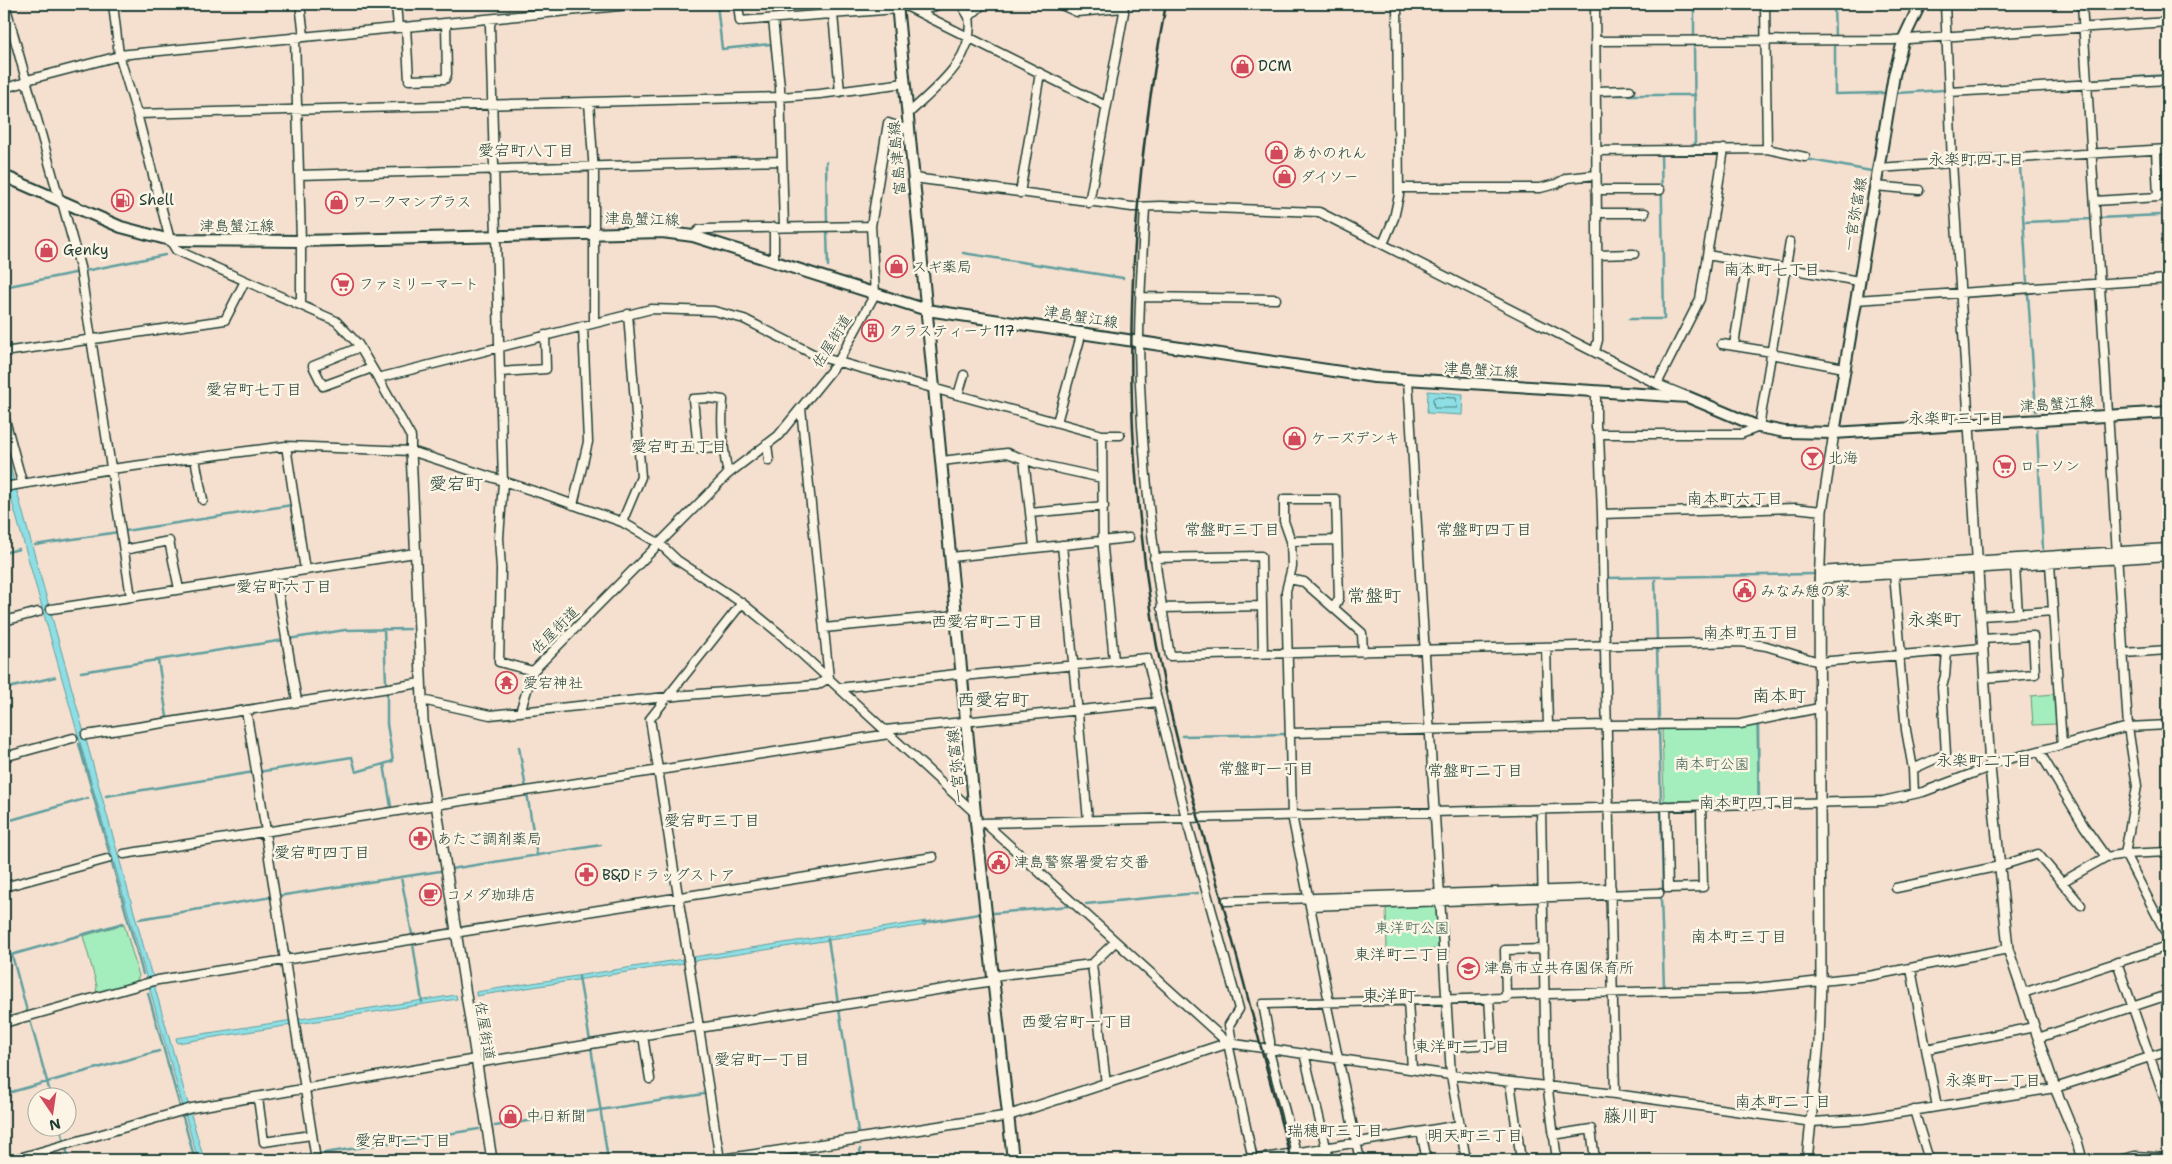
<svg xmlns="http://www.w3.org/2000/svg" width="2172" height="1164" font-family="'Shantell Sans','Klee One',sans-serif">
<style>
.green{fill:#a4edbc;stroke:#629578}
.water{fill:#8ddfe5;stroke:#619e9e}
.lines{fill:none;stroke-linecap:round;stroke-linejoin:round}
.shore{stroke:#4b7e7b;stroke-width:1}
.stream{stroke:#619e9e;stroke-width:2.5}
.minor-casing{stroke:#1f3d34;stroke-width:11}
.tertiary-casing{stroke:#1f3d34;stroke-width:12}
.secondary-casing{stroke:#1f3d34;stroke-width:14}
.minor{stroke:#fcf5e5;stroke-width:8}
.tertiary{stroke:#fcf5e5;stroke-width:9}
.secondary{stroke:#fcf5e5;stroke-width:10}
.rail{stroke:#1f3d34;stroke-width:2.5}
.labels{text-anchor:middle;stroke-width:5;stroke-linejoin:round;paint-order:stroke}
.poi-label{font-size:15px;fill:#1f3d34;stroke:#fcf5e5;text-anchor:start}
.street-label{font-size:15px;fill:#1f3d34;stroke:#fcf5e5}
.park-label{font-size:15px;fill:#3a604f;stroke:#fcf5e5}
.neighbourhood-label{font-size:16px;fill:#1f3d34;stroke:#fcf5e5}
.quarter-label{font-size:18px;fill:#1f3d34;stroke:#fcf5e5}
</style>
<rect width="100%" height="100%" fill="#f5e0cf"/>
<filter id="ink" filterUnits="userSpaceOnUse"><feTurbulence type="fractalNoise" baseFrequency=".02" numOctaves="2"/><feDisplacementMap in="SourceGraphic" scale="10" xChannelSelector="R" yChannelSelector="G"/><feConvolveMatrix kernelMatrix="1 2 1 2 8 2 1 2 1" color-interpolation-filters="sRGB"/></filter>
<g filter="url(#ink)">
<!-- green -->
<path class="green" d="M2054 694 2056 724 2033 725 2031 696Z
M1757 725 1758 799 1664 801 1662 728 1734 727Z
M1434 905 1436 906 1438 949 1387 951 1386 906Z
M124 924 139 976 136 982 96 993 97 986 83 936Z"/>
<!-- water -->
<path class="water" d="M1428 391 1463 394 1462 415 1427 413Z
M4 445 151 973 155 977V988L204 1160H198L4 473Z
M926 921V925L694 961 693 957Z
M683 959 684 963 476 996V992Z
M456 995 457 999 177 1043 176 1038Z"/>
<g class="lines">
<!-- shore -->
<path class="shore" d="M1435 397 1456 398 1457 408H1434L1433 399Z"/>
<!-- stream -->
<path class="stream" d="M717 4 722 49 771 44 775 73
M1694 4V38
M1834 5 1835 36
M1694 44 1695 146
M1835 44V94L1883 93
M2091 80 2168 75
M1898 93 1943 90
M1604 95H1695
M1806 159 1871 171
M826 162 827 223
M2020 166 2027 282
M2099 218 2160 215
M2024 222 2091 219
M827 230 828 266
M963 253 1123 278
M4 287 165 255
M2028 294 2036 411
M1629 319H1664L1661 153
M2037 430 2043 549
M125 531 292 505
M35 545 118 532
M4 553 19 549
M2122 555 2168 552
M1993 563 2111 556
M1655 577 1657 640
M1607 578 1813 574
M384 629 386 683
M288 639 345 630 410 629
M1657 648 1659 718
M158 660 167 717
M81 672 284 640
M4 689 55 677
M387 693V724L393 761 384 764 391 807
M1758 725 1759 798
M1659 727 1661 801
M1182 736 1286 734
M79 744 143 974
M519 747 526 789
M258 772 352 757 356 772 384 764
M527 793 537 856
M106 796 254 772
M4 822 88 798
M451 869 601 845
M401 877 412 934
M1659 890H1663L1661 810
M278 896 440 871
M1661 896 1664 988
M1086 904 1198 893
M2159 910 2168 909
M994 913 1069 906
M139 919 272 897
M923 923 979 914
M828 939 838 1003
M413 944 422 1002
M12 955 27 1011
M4 957 123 923
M579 977 590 1041
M148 993 195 1160
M839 1009 858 1132
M30 1020 51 1096
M591 1047 608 1160
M4 1094 159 1051
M60 1126 64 1142
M495 1126 704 1094
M66 1148 69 1160
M860 1149 862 1160
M318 1154 479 1129
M277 1160 311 1155"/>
<defs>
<path id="minor" d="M5 4 60 202
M113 4 119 55 137 114 170 240 176 250 336 321 358 344 378 378 411 437V451
M300 4 304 36
M396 4 398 27
M738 4 740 21 897 9
M902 4 1106 106
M961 4 969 17
M1059 4 1077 12 1123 8
M1595 4 1598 340 1595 351
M1765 4 1767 149
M1945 4 1952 162 1969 425
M2082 4 2128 727 2137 786 2125 854 2168 937
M919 12 940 4
M833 14 840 92
M492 19 490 25 503 482 499 538 501 569 499 662 533 671
M773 19 780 87 784 227
M406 27 409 80 445 79 447 74 446 23
M295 37 301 241V305
M1595 41 1893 40 2168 22
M119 55 640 4
M27 80 119 56
M4 88 27 82
M1596 91 1630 90
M1949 92 2168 80
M589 102 594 173V323
M137 114 780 97 820 94 905 83
M908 114C935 88 976 59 969 17L983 4
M1596 151 1767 149 1805 157
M1952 162 2168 149
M1878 168 1952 163
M299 175 782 161
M914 178 1132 207 1160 206 1319 212 1657 384 1684 395
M1875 186 1919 190
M1399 188H1540L1556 184 1567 178 1596 175
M1596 190H1660
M1020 193 1040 73
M2095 201 2158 197 2156 150
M1089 203 1124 12 1123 4
M1145 207C1143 252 1139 298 1139 343 1140 448 1152 552 1170 656L1741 642 1766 646 1819 662 1983 648
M1597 213H1645
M774 227V262
M693 236 699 230 708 229 871 226
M1383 244 1394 218 1399 195 1397 4
M1597 255 1634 254
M1707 255 1859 281
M1141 297 1276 299
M1856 300 2168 279
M1722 344 1772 352
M1734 345 1747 262
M360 347 313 366 323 386 372 368
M4 352 225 320 245 281
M1771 354 1844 368
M500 372 546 369 545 335
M378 378 651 309 714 311 744 319 817 356 1102 435H1120
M1408 380 1451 1075 1466 1160
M1657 384 1700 299 1724 149
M1596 392V428L1599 434 1602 514 1615 1094
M958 395 964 375
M4 416 22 482
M1057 422 1082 332
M1599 434H1741L1759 427 1790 242
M1102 435 1103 548 1114 661
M767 444 769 461
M286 446 305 570
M723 448 698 449 693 399 708 398 723 400C721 424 723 451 728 474
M195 459 203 500
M1024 459 1034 548
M942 461 1007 453 1038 464 1102 478
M4 487 111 469 286 446 411 451 549 496 622 522 660 544 677 560 742 603 781 635 975 813
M573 505 588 442 583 326
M1030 513 1104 506
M1602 514 1795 508 1822 511
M622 522 641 477 628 314
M1291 541 1337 540
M1062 545 1088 820
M124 550 169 541 179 589
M951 557 1129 538
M1154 558 1261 556 1263 654
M2050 564 2062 745
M2015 567 2018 614
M1819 571 2168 548
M275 574 297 701
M1894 574 1901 655
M1289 579 1304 582 1362 633 1363 652
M1819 579 2168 556
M131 597 415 553
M1161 608 1262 606
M51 609 131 597 80 267 62 202
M1981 616 2053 611
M4 621 38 612
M824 628 957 615
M1982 639 2033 636 2035 674 1985 678
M1546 647 1548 726
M2124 653 2168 650
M1899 655 1906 730 1913 769 1914 794
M839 688 956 674 963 676 1147 658 1186 818 1239 1009 1229 1025 1231 1037 1228 1043 1253 1160
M422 700 490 715 686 695 817 685 829 678 801 408
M246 710 266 831
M520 712 533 671 728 474 778 436 838 362 875 294 871 226 888 123 909 130
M885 730 1158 702
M1290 733 1607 725 1740 724 1819 708
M86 735 421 683
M2039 751 2084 826 2106 857
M4 757 73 738
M1990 764 2128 727 2168 725
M1913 769 1946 754 1942 687 1945 676 1947 651
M1666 806 1668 888 1703 887 1701 805
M1541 809 1546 1075 1557 1160
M983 823 1883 801 1923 792 1990 767
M985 823 1228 1043 1451 1075 1615 1094 1812 1122 1862 1119 2055 1088 2168 1051
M265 832 316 1160
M124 854 889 734
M2062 882 2106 857 2125 854 2168 852
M4 887 107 859
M1896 888 2000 866 2038 854 2081 905
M1226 901 1611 888
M1310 906 1659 893
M2117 962 2168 1109
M1092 964 1115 942
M1911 969 1937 1107
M993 976 1092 964 1106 1084
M2023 993 2168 946
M1506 995 1746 989 1869 976 2008 949
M1408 1000 1412 1069
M1326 1002 1360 1160
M1329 1002 1292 815 1286 591 1292 567 1291 541 1284 521V499H1336L1339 598 1334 608
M4 1023 158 980 933 857
M699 1028 993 981
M643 1036 650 1079
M2038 1038 2168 995
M1449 1047 1492 1044 1489 998
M1927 1049 2034 1027
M1304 1053 1329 1160
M477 1063 699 1026
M1510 1082 1521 1160
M258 1098 264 1142 311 1135
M1914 1110 1929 1160
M1421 1132 1427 1160
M1553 1135 1591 1129 1595 1160
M12 1160 192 1108 476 1059
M720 1160 650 719 742 603
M1252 1160 1460 1125
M1298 1160 1270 1055V1041L1263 1004 1506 998 1505 950 1544 949
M2119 1160 2135 1156 2168 1158"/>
<path id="tertiary" d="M1969 425 1990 767 2008 949 2055 1088 2077 1141 2082 1160
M411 451 423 721 492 1160
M719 1160 1007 1116 1228 1043
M1807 1160 1819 1042 1821 980 1819 588 1822 511 1834 433"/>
<path id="secondary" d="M897 4 975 813 1013 1160
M4 176 121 227 170 240 301 241 662 232 693 236 927 310 1374 377 1688 397 1759 427 1785 432 1834 433 2168 412
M1834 433 1894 75 1904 38 1920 4"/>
</defs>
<!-- minor casing -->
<use href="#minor" class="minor-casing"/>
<!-- tertiary casing -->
<use href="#tertiary" class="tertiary-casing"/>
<!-- secondary casing -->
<use href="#secondary" class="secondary-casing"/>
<!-- minor -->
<use href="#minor" class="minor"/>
<!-- tertiary -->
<use href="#tertiary" class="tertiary"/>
<!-- secondary -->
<use href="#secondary" class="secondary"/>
<!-- rail -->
<path class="rail" d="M1166 4C1141 135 1128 270 1132 404 1134 475 1142 546 1152 616 1166 711 1195 805 1221 897 1245 985 1267 1073 1291 1160"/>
</g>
</g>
<!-- icons -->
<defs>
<symbol id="shop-ring" viewBox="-11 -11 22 22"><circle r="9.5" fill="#fcf5e5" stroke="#d1495b" stroke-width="1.5"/><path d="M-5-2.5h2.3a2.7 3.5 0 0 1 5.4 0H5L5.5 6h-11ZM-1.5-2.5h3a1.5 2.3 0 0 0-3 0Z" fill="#d1495b"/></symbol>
<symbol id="fuel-ring" viewBox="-11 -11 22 22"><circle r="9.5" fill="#fcf5e5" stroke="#d1495b" stroke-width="1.5"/><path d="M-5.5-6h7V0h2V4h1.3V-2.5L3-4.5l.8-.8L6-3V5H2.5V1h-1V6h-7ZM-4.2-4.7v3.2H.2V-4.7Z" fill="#d1495b"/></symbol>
<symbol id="supermarket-ring" viewBox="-11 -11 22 22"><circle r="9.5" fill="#fcf5e5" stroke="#d1495b" stroke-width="1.5"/><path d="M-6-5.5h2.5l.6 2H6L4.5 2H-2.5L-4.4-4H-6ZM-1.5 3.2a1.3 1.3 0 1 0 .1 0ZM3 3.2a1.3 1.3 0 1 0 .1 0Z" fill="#d1495b"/></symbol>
<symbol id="building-ring" viewBox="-11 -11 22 22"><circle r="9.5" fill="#fcf5e5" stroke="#d1495b" stroke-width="1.5"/><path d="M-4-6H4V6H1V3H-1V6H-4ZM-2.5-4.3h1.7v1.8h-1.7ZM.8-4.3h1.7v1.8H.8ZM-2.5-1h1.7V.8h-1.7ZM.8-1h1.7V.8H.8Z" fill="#d1495b"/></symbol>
<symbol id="bar-ring" viewBox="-11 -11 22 22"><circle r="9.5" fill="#fcf5e5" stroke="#d1495b" stroke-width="1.5"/><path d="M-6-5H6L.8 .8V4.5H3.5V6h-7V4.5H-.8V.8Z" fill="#d1495b"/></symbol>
<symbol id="civic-ring" viewBox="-11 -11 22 22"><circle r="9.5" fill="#fcf5e5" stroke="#d1495b" stroke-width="1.5"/><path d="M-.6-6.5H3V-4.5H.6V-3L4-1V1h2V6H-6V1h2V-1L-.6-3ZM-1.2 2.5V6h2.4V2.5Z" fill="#d1495b"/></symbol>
<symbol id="temple-ring" viewBox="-11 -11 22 22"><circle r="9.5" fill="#fcf5e5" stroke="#d1495b" stroke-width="1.5"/><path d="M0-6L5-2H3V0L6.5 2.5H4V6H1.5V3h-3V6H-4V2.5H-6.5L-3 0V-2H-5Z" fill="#d1495b"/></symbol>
<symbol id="pharmacy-ring" viewBox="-11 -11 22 22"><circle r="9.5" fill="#fcf5e5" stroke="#d1495b" stroke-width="1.5"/><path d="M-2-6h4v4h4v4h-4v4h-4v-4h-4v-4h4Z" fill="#d1495b"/></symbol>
<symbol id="cafe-ring" viewBox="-11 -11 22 22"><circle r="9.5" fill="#fcf5e5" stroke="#d1495b" stroke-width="1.5"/><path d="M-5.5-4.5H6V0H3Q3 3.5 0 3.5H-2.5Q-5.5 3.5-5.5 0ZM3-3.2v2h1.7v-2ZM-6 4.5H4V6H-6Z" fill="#d1495b"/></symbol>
<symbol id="school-ring" viewBox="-11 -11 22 22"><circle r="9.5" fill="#fcf5e5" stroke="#d1495b" stroke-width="1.5"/><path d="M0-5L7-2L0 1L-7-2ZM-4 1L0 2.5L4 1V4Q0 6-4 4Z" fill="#d1495b"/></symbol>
</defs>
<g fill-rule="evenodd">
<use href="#shop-ring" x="1230" y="54" width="25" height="25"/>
<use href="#shop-ring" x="1264" y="140" width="25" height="25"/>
<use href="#shop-ring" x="1272" y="164" width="25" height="25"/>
<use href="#fuel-ring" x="110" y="188" width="25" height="25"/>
<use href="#shop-ring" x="324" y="190" width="25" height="25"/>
<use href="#shop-ring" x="34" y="238" width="25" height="25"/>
<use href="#shop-ring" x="884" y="254" width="25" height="25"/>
<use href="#supermarket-ring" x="330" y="272" width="25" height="25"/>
<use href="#building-ring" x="860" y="318" width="25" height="25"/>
<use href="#shop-ring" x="1282" y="426" width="25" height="25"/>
<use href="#bar-ring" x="1800" y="446" width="25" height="25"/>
<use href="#supermarket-ring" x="1992" y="454" width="25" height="25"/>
<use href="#civic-ring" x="1732" y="578" width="25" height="25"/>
<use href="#temple-ring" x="494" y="670" width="25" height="25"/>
<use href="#pharmacy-ring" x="408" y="826" width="25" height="25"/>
<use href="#civic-ring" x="986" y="850" width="25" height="25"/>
<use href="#pharmacy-ring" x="574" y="862" width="25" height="25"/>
<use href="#cafe-ring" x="418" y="882" width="25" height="25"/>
<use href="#school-ring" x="1456" y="956" width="25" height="25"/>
<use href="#shop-ring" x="498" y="1104" width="25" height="25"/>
</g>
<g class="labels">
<!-- poi labels -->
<g class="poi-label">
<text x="1258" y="71">DCM</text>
<text x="1292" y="158">あかのれん</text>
<text x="1300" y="182">ダイソー</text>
<text x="139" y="205">Shell</text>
<text x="352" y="207">ワークマンプラス</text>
<text x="63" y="255">Genky</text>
<text x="912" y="272">スギ薬局</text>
<text x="359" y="289">ファミリーマート</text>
<text x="888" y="336">クラスティーナ117</text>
<text x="1311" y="443">ケーズデンキ</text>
<text x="1828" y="463">北海</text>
<text x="2020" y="471">ローソン</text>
<text x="1760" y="596">みなみ憩の家</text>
<text x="523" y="688">愛宕神社</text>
<text x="437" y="844">あたご調剤薬局</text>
<text x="1014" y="867">津島警察署愛宕交番</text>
<text x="602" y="880">B&amp;Dドラッグストア</text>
<text x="446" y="900">コメダ珈琲店</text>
<text x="1484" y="973">津島市立共存園保育所</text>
<text x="526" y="1121">中日新聞</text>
</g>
<!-- street labels -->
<g class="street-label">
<text transform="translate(897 158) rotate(-95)" y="5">富島津島線</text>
<text transform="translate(1855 214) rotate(-80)" y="5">一宮弥富線</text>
<text transform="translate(642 219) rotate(1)" y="5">津島蟹江線</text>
<text x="237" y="231">津島蟹江線</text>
<text transform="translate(1081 317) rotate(9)" y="5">津島蟹江線</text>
<text transform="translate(832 341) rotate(-58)" y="5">佐屋街道</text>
<text transform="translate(1481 370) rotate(3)" y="5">津島蟹江線</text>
<text transform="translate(2057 404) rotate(-4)" y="5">津島蟹江線</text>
<text transform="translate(555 630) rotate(-45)" y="5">佐屋街道</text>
<text transform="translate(956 766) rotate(-95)" y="5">一宮弥富線</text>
<text transform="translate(485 1031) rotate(81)" y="5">佐屋街道</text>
</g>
<!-- park labels -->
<g class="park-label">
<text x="1712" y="769">南本町公園</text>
<text x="1412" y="933">東洋町公園</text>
</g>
<!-- neighbourhood labels -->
<g class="neighbourhood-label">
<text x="526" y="156">愛宕町八丁目</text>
<text x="1976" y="165">永楽町四丁目</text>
<text x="1772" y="275">南本町七丁目</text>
<text x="254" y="395">愛宕町七丁目</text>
<text x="1956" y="424">永楽町三丁目</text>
<text x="679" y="452">愛宕町五丁目</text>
<text x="1735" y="504">南本町六丁目</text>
<text x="1232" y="535">常盤町三丁目</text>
<text x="1484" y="535">常盤町四丁目</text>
<text x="284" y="592">愛宕町六丁目</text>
<text x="987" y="627">西愛宕町二丁目</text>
<text x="1751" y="638">南本町五丁目</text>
<text x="1984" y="766">永楽町二丁目</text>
<text x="1266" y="774">常盤町一丁目</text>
<text x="1475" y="776">常盤町二丁目</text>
<text x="1747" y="808">南本町四丁目</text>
<text x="712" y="826">愛宕町三丁目</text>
<text x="322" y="858">愛宕町四丁目</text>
<text x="1739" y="942">南本町三丁目</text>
<text x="1402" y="960">東洋町二丁目</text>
<text x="1077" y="1027">西愛宕町一丁目</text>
<text x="1462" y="1052">東洋町一丁目</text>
<text x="762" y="1065">愛宕町一丁目</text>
<text x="1993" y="1086">永楽町一丁目</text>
<text x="1783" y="1107">南本町二丁目</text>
<text x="1335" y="1136">瑞穂町三丁目</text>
<text x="1475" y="1141">明天町三丁目</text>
<text x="403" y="1146">愛宕町二丁目</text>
</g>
<!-- quarter labels -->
<g class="quarter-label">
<text x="456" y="490">愛宕町</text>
<text x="1374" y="602">常盤町</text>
<text x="1934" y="626">永楽町</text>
<text x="1779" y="702">南本町</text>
<text x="993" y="706">西愛宕町</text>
<text x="1389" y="1002">東洋町</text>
<text x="1630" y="1122">藤川町</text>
</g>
</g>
<!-- margin -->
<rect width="2172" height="1164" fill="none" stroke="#fcf5e5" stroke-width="20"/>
<rect x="10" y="10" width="2152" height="1144" fill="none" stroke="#1f3d34" stroke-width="2" filter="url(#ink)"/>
<!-- north arrow -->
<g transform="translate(52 1112) rotate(167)"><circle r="24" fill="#fcf5e5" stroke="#a4ab9e"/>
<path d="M0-4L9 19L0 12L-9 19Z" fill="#d1495b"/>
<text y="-8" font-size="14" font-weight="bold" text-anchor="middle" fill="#1f3d34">N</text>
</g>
</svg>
